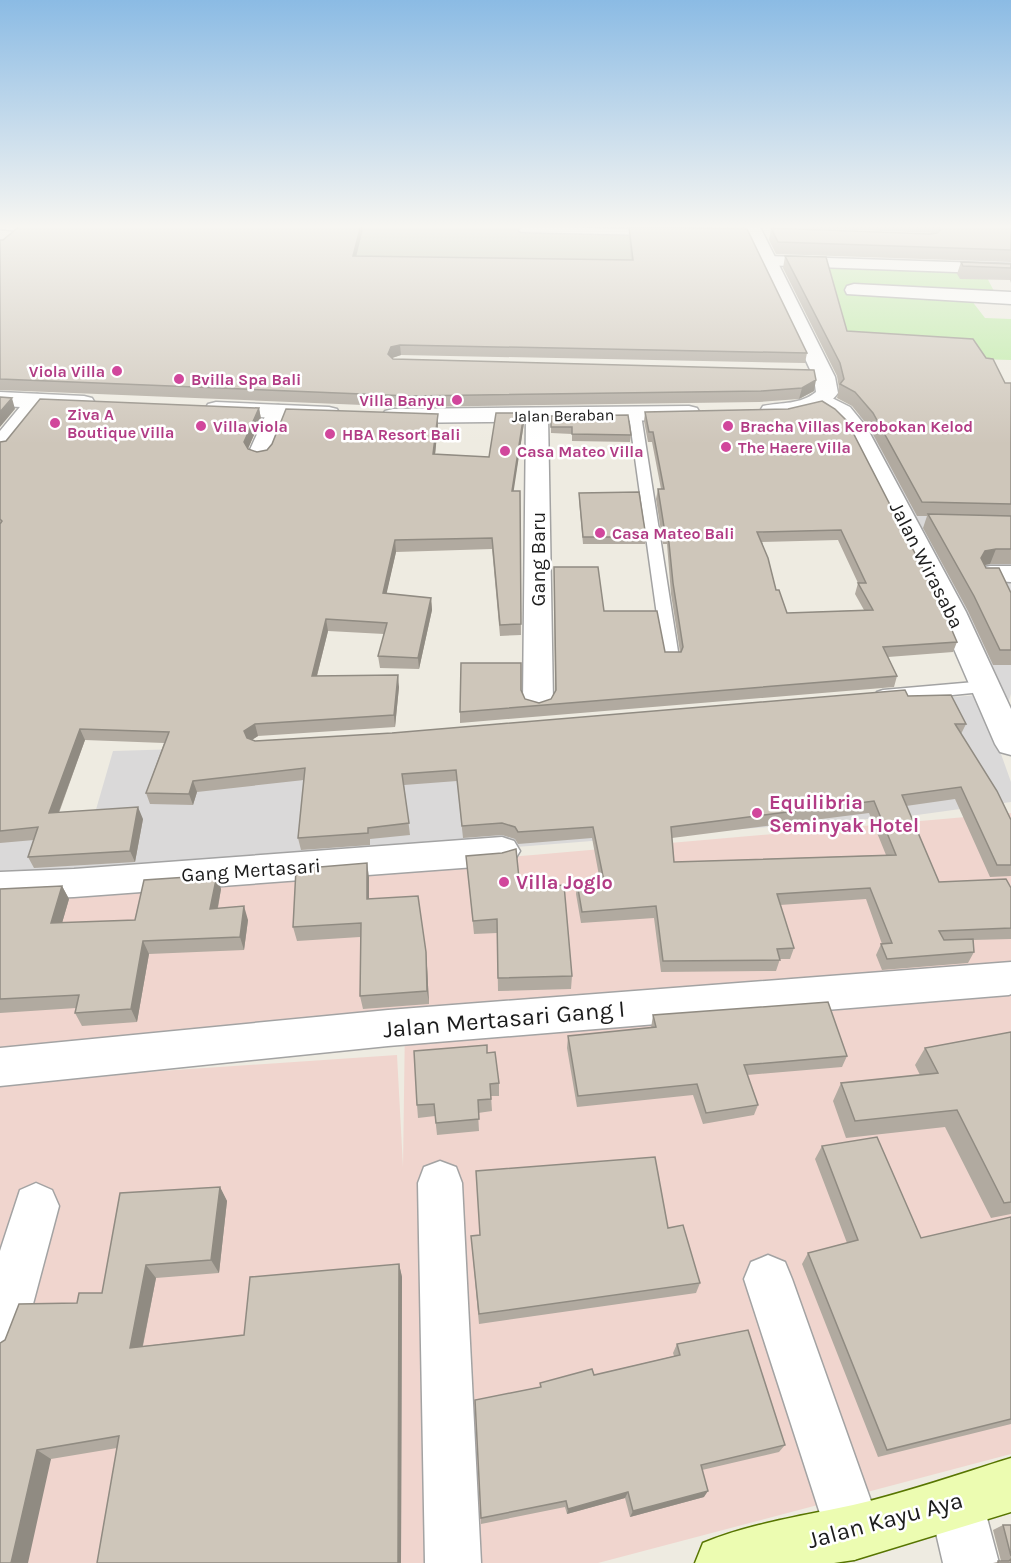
<svg xmlns="http://www.w3.org/2000/svg" width="1011" height="1563" font-family="Karla,sans-serif">
<style>
.residential{fill:#dad9d9}
.commercial{fill:#f0d5ce}
.construction{fill:#bfc2ac}
.grass{fill:#bceba3}
.lines{fill:none;stroke-linecap:round;stroke-linejoin:round}
.service-casing{stroke:#a3a3a3;stroke-width:3}
.minor-casing{stroke:#a3a3a3;stroke-width:3}
.tertiary-casing{stroke:#a3a3a3;stroke-width:3}
.secondary-casing{stroke:#577500;stroke-width:3}
.service{fill:#fff;fill-rule:evenodd}
.minor{fill:#fff;fill-rule:evenodd}
.tertiary{fill:#fff;fill-rule:evenodd}
.secondary{fill:#ecfcb1;fill-rule:evenodd}
.wall{fill:#b1aaa0;fill-rule:evenodd}
.shaded-wall{fill:#908b82}
.building{fill:#cec6ba;stroke:#908b82;stroke-width:1.5;fill-rule:evenodd}
.hotel-dot{fill:#d1479c;stroke:#fff;stroke-width:2}
.labels{text-anchor:middle;stroke-width:5;stroke-linejoin:round;paint-order:stroke}
.far-hotel-label{font-size:16px;font-weight:bold;fill:#b23c85;stroke:#fff;text-anchor:start}
.far-street-label{font-size:16px;fill:#1c1c1c;stroke:#fff}
.street-label{font-size:20px;fill:#1c1c1c;stroke:#fff}
.hotel-label{font-size:20px;font-weight:bold;fill:#b23c85;stroke:#fff;text-anchor:start}
.near-street-label{font-size:24px;fill:#1c1c1c;stroke:#fff}
</style>
<rect width="100%" height="100%" fill="#eeebe1"/>
<!-- residential -->
<path class="residential" d="M821 414 1011 422V574H1007L1011 585V694L996 740 1011 782V802L917 815 529 846 76 879 0 882V817L95 813 113 751 284 746 732 715 978 695 883 520Z"/>
<!-- commercial -->
<path class="commercial" d="M1011 813V1454L598 1563H0V1082L397 1055 403 1167 405 1022 0 1063V893L73 891 533 855Z"/>
<!-- construction -->
<path class="construction" d="M292 225H734L741 251 749 267 338 265Z"/>
<!-- grass -->
<path class="grass" d="M805 261 982 268 997 297 968 296 985 318 1011 319V360L907 357 827 342Z"/>
<g class="lines">
<defs>
<path id="service" d="M0 225H20L25 228 20 231 0 229Z
M524 227 651 229 656 232 651 235 521 232 519 230Z
M635 411 641 415 679 658 677 662H665L663 658 629 415Z
M986 681 992 683 994 687 992 691 883 702 877 700 875 696 877 692 883 690Z"/>
<path id="minor" d="M767 256 1011 264V274L761 265 758 261 761 257Z
M854 284 1011 292V304L847 294 845 290 847 286Z
M822 393 850 407 867 428 966 612 1011 709V755L1000 752 995 744 938 612 846 430 834 417 814 405 811 400 814 395Z
M37 394 45 396 48 401 8 450 0 452V431L29 396Z
M278 405 286 407 289 412 272 454 268 459 260 461 252 459 248 454 267 412 270 407Z
M537 409 545 411 548 416 553 701 549 708 538 711 527 708 523 701 526 416 529 411Z
M990 566H1011V582L980 580 977 574 980 568Z
M502 837 514 841 520 851 514 861 502 865 74 897 0 900V872L74 869Z
M1011 962V994L1009 995 388 1046 0 1086V1048L388 1010Z
M440 1161 456 1167 462 1183 481 1563H425L418 1183 424 1167Z
M36 1183 52 1190 59 1206 25 1334 17 1351 0 1359V1251L20 1190Z
M768 1255 785 1262 792 1279 882 1532 873 1551 854 1560 835 1551 826 1532 744 1279 751 1262Z
M956 1476 975 1484 983 1503 999 1563H943L929 1503 937 1484Z"/>
<path id="tertiary" d="M743 225H759L835 377 838 393C823 414 788 422 763 416L760 411 763 406C782 402 800 405 816 392L814 378Z
M0 392 84 396 92 398 95 403 92 408 84 410 0 406Z
M216 402 329 407 337 409 340 414 337 419 329 421 208 414 205 409 208 404Z
M689 406 697 408 700 413 697 418 689 420 393 423 385 421 382 416 385 411 393 409Z"/>
<path id="secondary" d="M1011 1458V1512L854 1560 834 1563H695L703 1543C751 1523 803 1516 853 1505 906 1493 959 1474 1011 1458Z"/>
</defs>
<!-- service casing -->
<use href="#service" class="service-casing"/>
<!-- minor casing -->
<use href="#minor" class="minor-casing"/>
<!-- tertiary casing -->
<use href="#tertiary" class="tertiary-casing"/>
<!-- secondary casing -->
<use href="#secondary" class="secondary-casing"/>
<!-- service -->
<use href="#service" class="service"/>
<!-- minor -->
<use href="#minor" class="minor"/>
<!-- tertiary -->
<use href="#tertiary" class="tertiary"/>
<!-- secondary -->
<use href="#secondary" class="secondary"/>
</g>
<!-- wall -->
<path class="wall" d="M364 225 356 256 631 260 629 236V227L807 353 805 363 401 355 392 358 393 359 814 370V391L799 399 759 402 411 407 0 390V240Z
M627 225H742V228L628 226Z
M761 225H1011V262L776 254 769 240 771 228 934 234 933 233 762 226Z
M785 256 847 331 986 358 1005 383H1011V564H990L984 565 986 568 1011 593V665H993L968 611 923 528 927 516H917L869 427 852 406 837 398 839 388 837 376 783 268Z
M961 262 1011 264V283L1010 280 960 279 957 274Z
M259 408 261 419 248 449 257 452 438 425 435 454 489 457 524 413V423L513 491H520L521 635 500 636 492 549 396 552 386 594 431 598 432 610 419 669 380 668 378 656 384 634 328 631 317 676 399 687 395 727 258 736 252 740 255 741 392 733 908 696 966 724 961 734 1011 820V876L990 877 955 799 906 806 939 882 1011 888V939L973 940 974 952 968 963 882 970 876 955 881 944H882L866 899 780 905 794 948 790 959H780L776 971 661 972 654 918 581 923 576 894 577 883 600 881 592 838 518 844 515 839 502 835 463 838 457 781 404 785 410 835 370 839V845L301 850 298 838 304 780 197 792 193 805 150 804 146 793 164 743 85 740 59 813 143 819 135 862 34 868 28 857 34 840 0 843V442ZM869 813 886 855 674 862 672 838Z
M788 409 957 642 953 652 888 657 897 676 894 687 460 723V712L521 690 525 699 539 703 551 699 555 692 554 567 604 611 665 652H680L671 594 667 544H663L656 499 658 489H661L652 442H648L644 421 645 412ZM838 540 858 583 855 594 864 610 787 613 776 590 762 542Z
M551 416 631 435 630 442 572 441V434L551 433Z
M579 493 646 537 645 544H583L579 500Z
M466 856 520 888 572 976 571 989 498 991 497 933 474 934Z
M369 877V899L427 966 429 1004 363 1009 360 996V937L297 941 293 927Z
M62 886 69 899 62 923 135 920 221 889 218 908 248 920 244 950 149 954 137 1022 82 1026 75 1013 76 1008 0 1013V889Z
M653 1015 847 1056 842 1067 747 1075 758 1105 754 1115 703 1124 693 1095 577 1107 567 1048 568 1036 651 1028Z
M1011 1032V1214L991 1218 945 1127 846 1138 833 1101 841 1083 920 1075 915 1065 925 1048Z
M487 1053 499 1083V1096H491L492 1111 478 1113 479 1131 437 1135 435 1116 418 1118 417 1105Z
M822 1146 921 1238 1011 1217V1424L878 1457 802 1264 808 1253 847 1243 815 1159Z
M220 1187 227 1201 219 1273 156 1278 143 1346 244 1335 399 1264 402 1277 401 1563H97L117 1448 51 1459 0 1563 77 1303 102 1293Z
M668 1228 700 1283 696 1293 479 1324 472 1246Z
M677 1344 785 1445 779 1452 702 1470 704 1497 630 1517 625 1498 567 1514 565 1507 481 1524 475 1400 540 1387V1383L594 1375 674 1356 673 1353Z
M1003 1525H1011V1563H993L1001 1561 993 1530Z"/>
<!-- shaded-wall -->
<path class="shaded-wall" d="M361 225H364L354 265 353 256Z
M400 345 401 355 392 358 388 354 391 347Z
M816 380 814 391 799 399 802 388Z
M12 398 15 409 0 427V412Z
M259 408 261 419 246 453 244 442Z
M524 413V423L512 502V491Z
M438 414V425L434 465 433 454Z
M395 540 396 552 384 605 383 593Z
M996 549 990 564 980 566 981 558 985 551Z
M431 598 432 610 419 669 418 658Z
M326 619 328 631 314 687 312 676Z
M398 675 399 687 395 727 394 715Z
M255 724 258 736 247 743 244 731Z
M80 729 85 740 54 825 49 813Z
M193 781 197 792 193 805 189 794Z
M138 807 143 819 135 862 130 851Z
M367 863 369 877V913L367 899Z
M217 875 221 889 215 922 210 909Z
M62 886 69 899 58 937 51 923Z
M244 906 248 920 244 950 240 937Z
M143 941 149 954 137 1022 131 1009Z
M426 952 427 966 429 1004 427 991Z
M220 1187 227 1201 219 1273 211 1260Z
M399 1264 402 1277 401 1563H398Z
M146 1265 156 1278 140 1359 130 1348Z
M37 1450 51 1459 28 1563H11Z
M708 1491 704 1497 630 1517 633 1511Z
M628 1492 625 1498 567 1514 568 1509Z"/>
<!-- building -->
<path class="building" d="M21 225H361L353 256 633 260 629 227 747 229 807 353 400 345 391 347 388 354 393 359 814 370 816 380 802 388 761 391 410 396 0 379V240H3Z
M939 225H1011V250L778 242 771 228 930 234 937 233 941 229Z
M785 256 826 257 847 331 973 339 986 358 993 359 1005 383H1011V504L922 502 873 413 855 392 840 384 844 379 840 363Z
M961 262 1011 264V268L963 266Z
M0 397 12 398 0 412Z
M40 399 259 408 244 442 248 449 257 452 267 450 272 444 286 409 438 414 433 454 489 457 496 413H524L512 491H520L521 624 500 625 492 538 395 540 383 593 431 598 418 658 378 656 387 623 326 619 312 676 398 675 394 715 255 724 244 731 247 738 255 741 392 733 905 690 908 696 951 695 966 724H955L997 791 1011 820V865H997L961 787 902 795 939 882 1006 879 1011 888V928L939 931 944 940 973 939 974 952 887 959 881 944 892 943 870 888 777 894 794 948 777 949 780 960 663 961 656 906 582 912 577 883 604 881 593 827 518 832 515 827 502 823 462 826 456 770 402 774 409 823 368 828V833L298 838 305 768 193 781 189 794 146 793 169 732 80 729 49 813 138 807 130 851 28 857 38 827 0 831V524L2 521 0 519V442L6 441ZM874 801 896 855 674 862 671 827Z
M822 401 835 409 847 421 940 602 957 642 883 647 897 676 460 712 461 663H521V690L525 699 539 703 551 699 556 690 554 567H598L604 611H657L665 652H681L683 647 673 583 668 533H665L658 489H664L653 432H649L645 412 788 409ZM841 530 866 583H858L873 610 787 613 779 590H776L768 558 757 532Z
M628 415 631 435 572 434V427H551V416Z
M639 492 646 537H583L579 493Z
M928 514 1011 516V549H996L985 551 981 558 986 568H999L1011 593V650H1000L974 596Z
M516 849 520 888 564 885 572 976 498 978 497 919 473 921 466 856 502 853Z
M367 863V899L418 896 426 952 427 991 360 996 361 923 293 927 296 869Z
M217 875 210 909 244 906 240 937 143 941 131 1009 75 1013 79 995 0 999V889L62 886 51 923 135 920 144 880Z
M828 1002 847 1056 744 1065 758 1105 706 1113 697 1084 578 1096 568 1036 656 1027 653 1015Z
M1011 1032V1202L1004 1203 957 1110 855 1121 841 1083 938 1073 925 1048Z
M487 1045V1053L495 1052 499 1083 490 1084 491 1099 478 1100 479 1119 436 1123 434 1104 417 1105 414 1051Z
M877 1137 921 1238 1011 1217V1419L887 1450 808 1253 858 1240 822 1146Z
M655 1157 668 1228 683 1225 700 1283 479 1314 471 1236 480 1235 476 1171Z
M220 1187 211 1260 146 1265 130 1348 244 1335 250 1277 399 1264 398 1563H97L119 1436 37 1450 11 1563H0V1343L5 1340 19 1304 77 1303 79 1293H102L120 1193Z
M748 1330 785 1445 701 1465 708 1491 633 1511 628 1492 568 1509 566 1501 481 1518 475 1400 541 1387 540 1383 592 1369 594 1375 680 1355 677 1344Z
M1003 1525H1011V1556Z
M1011 1559V1563H998V1561H1009Z"/>
<!-- sky -->
<linearGradient id="sky" x2="0" y2="1"><stop stop-color="#8bbbe4"/><stop offset="0.51" stop-color="#f7f6f2"/><stop offset="1" stop-color="#f7f6f2" stop-opacity="0"/></linearGradient>
<rect width="1011" height="444" fill="url(#sky)"/>
<!-- markers -->
<g class="hotel-dot">
<circle cx="117" cy="371" r="6"/>
<circle cx="179" cy="379" r="6"/>
<circle cx="457" cy="400" r="6"/>
<circle cx="55" cy="423" r="6"/>
<circle cx="201" cy="426" r="6"/>
<circle cx="728" cy="426" r="6"/>
<circle cx="330" cy="434" r="6"/>
<circle cx="726" cy="447" r="6"/>
<circle cx="505" cy="451" r="6"/>
<circle cx="600" cy="533" r="6"/>
<circle cx="757" cy="813" r="6"/>
<circle cx="504" cy="882" r="6"/>
</g>
<g class="labels">
<!-- far-hotel labels -->
<g class="far-hotel-label">
<text x="105" y="377" text-anchor="end">Viola Villa</text>
<text x="191" y="385">Bvilla Spa Bali</text>
<text x="445" y="406" text-anchor="end">Villa Banyu</text>
<text x="67" y="420">Ziva A<tspan x="67" dy="18">Boutique Villa</tspan></text>
<text x="213" y="432">Villa viola</text>
<text x="740" y="432">Bracha Villas Kerobokan Kelod</text>
<text x="342" y="440">HBA Resort Bali</text>
<text x="738" y="453">The Haere Villa</text>
<text x="517" y="457">Casa Mateo Villa</text>
<text x="612" y="539">Casa Mateo Bali</text>
</g>
<!-- far-street labels -->
<g class="far-street-label">
<text transform="translate(563 415) rotate(-1)" y="6">Jalan Beraban</text>
</g>
<!-- street labels -->
<g class="street-label">
<text transform="translate(538 559) rotate(-90)" y="7">Gang Baru</text>
<text transform="translate(927 565) rotate(63)" y="7">Jalan Wirasaba</text>
<text transform="translate(251 870) rotate(-4)" y="7">Gang Mertasari</text>
</g>
<!-- hotel labels -->
<g class="hotel-label">
<text x="769" y="809">Equilibria<tspan x="769" dy="23">Seminyak Hotel</tspan></text>
<text x="516" y="889">Villa Joglo</text>
</g>
<!-- near-street labels -->
<g class="near-street-label">
<text transform="translate(504 1019) rotate(-5)" y="8">Jalan Mertasari Gang I</text>
<text transform="translate(885 1520) rotate(-15)" y="8">Jalan Kayu Aya</text>
</g>
</g>
</svg>
